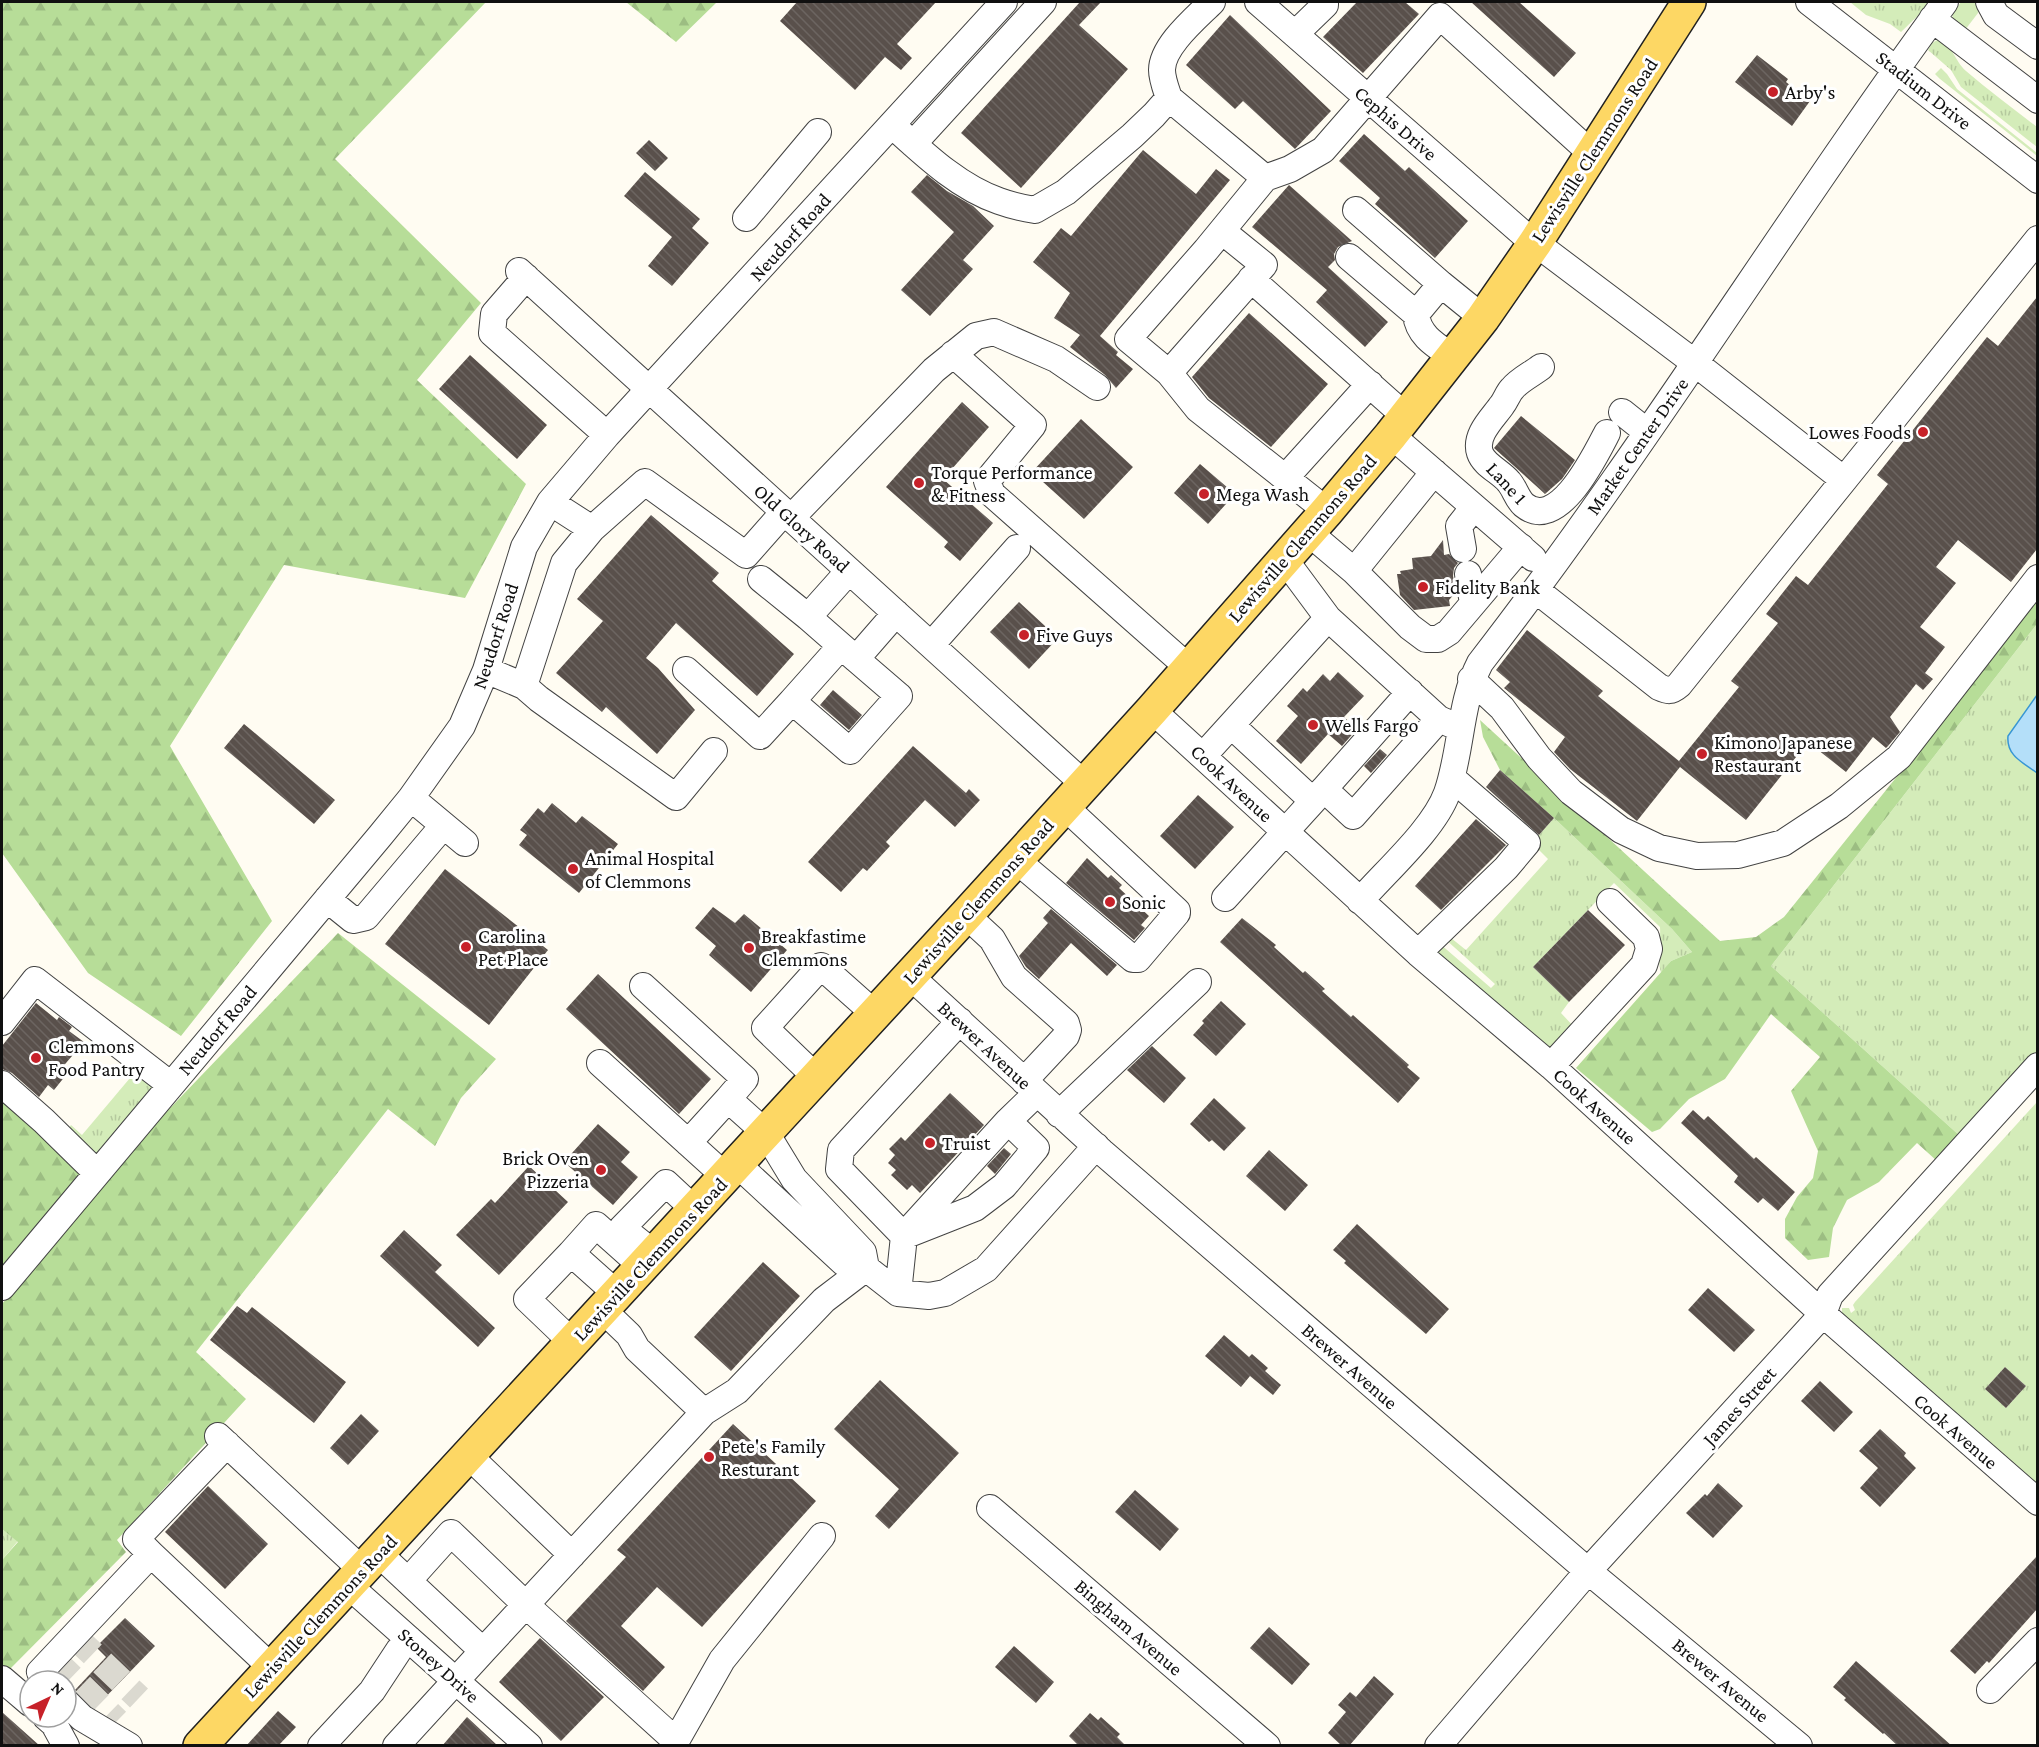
<svg xmlns="http://www.w3.org/2000/svg" width="2039" height="1747" font-family="'Crimson Pro',serif">
<style>
.grass{fill:url(#grass-tufts);fill-rule:evenodd}
.forest{fill:url(#forest-firs)}
.park{fill:#d4ecb9}
.water{fill:#b4dff9;stroke:#3896d3;stroke-width:1.5}
.building{fill:url(#building-back-hatch)}
.lines{fill:none;stroke-linecap:round;stroke-linejoin:round}
.minor-tunnel{stroke:#dbd9d0;stroke-width:26;stroke-dasharray:26 13;stroke-linecap:butt}
.minor-casing{stroke:#434343;stroke-width:28}
.major-casing{stroke:#212121;stroke-width:36}
.minor{stroke:#fff;stroke-width:26}
.major{stroke:#fdd764;stroke-width:33}
.poi-dot{fill:#c72129;stroke:#fff;stroke-width:2}
.labels{text-anchor:middle;stroke-width:6;stroke-linejoin:round;paint-order:stroke}
.street-label{font-size:20px;fill:#101010;stroke:#fff}
.poi-label{font-size:20px;fill:#101010;stroke:#fff;text-anchor:start}
</style>
<defs>
<pattern id="grass-tufts" width="24" height="20" patternUnits="userSpaceOnUse" patternTransform="scale(1.5)"><rect width="24" height="20" fill="#d4ecb9"/><path d="M3 7l-1-3M5 7V3M7 7l1-3M15 17l-1-3M17 17v-4M19 17l1-3" fill="none" stroke="#b5c99e"/></pattern>
<pattern id="forest-firs" width="22" height="20" patternUnits="userSpaceOnUse" patternTransform="scale(1.5)"><rect width="22" height="20" fill="#b7dd98"/><path d="M5 1l3.5 6h-7zM16 11l3.5 6h-7z" fill="#9cbd82"/></pattern>
<pattern id="building-back-hatch" width="6" height="6" patternUnits="userSpaceOnUse" patternTransform="scale(1.5)"><rect width="6" height="6" fill="#59504b"/><path d="M-1 5l2 2M0 0l6 6M5-1l2 2" fill="none" stroke="#6c6561"/></pattern>
</defs>
<rect width="100%" height="100%" fill="#fffcf2"/>
<!-- grass -->
<path class="grass" d="M1850 2H1932L1901 32 1890 24 1866 15Z
M1939 39C1954 47 1954 60 1966 71 1989 91 2014 109 2037 127V147L1961 87 1951 70 1928 50 1932 43Z
M1941 68 1947 74 1957 89 2037 153V156L1940 79 1935 74Z
M2037 624V695L2009 736C2006 755 2024 763 2037 773V1051L1960 1136 1771 966Z
M1554 818 1672 929 1692 952 1671 961 1661 973C1657 958 1661 943 1660 927L1614 883 1533 967 1569 1002 1561 1013 1576 1029 1552 1055 1436 952 1439 943 1491 988 1495 984 1444 938H1451L1466 950 1548 859 1532 843Z
M125 1063 154 1087 100 1156 94 1155 69 1128 71 1125 82 1135 130 1078 119 1069Z
M2037 1102V1490L1846 1321 1842 1313V1308H1849L1851 1313 1855 1310 1853 1305 1855 1302ZM2005 1367 2026 1386 2006 1408 1985 1389Z
M2 1529 18 1541 2 1560Z"/>
<!-- forest -->
<path class="forest" d="M2 2H486L335 159 481 303 417 380 526 484 465 598 284 565 170 746 272 921 181 1036 88 973 2 853Z
M626 2H717L676 42Z
M2037 595V624L1771 966 1960 1136 1937 1161 1917 1143 1879 1182 1847 1200 1833 1228 1829 1257 1808 1260 1785 1238V1219L1797 1197 1813 1178 1818 1151 1791 1091 1820 1057 1771 1014 1725 1079 1689 1099 1660 1129 1652 1132 1576 1068 1671 961 1692 952 1672 929 1554 818 1500 770 1483 737 1480 720 1720 941 1756 937 1784 917 1952 708Z
M338 933 496 1059 461 1098 435 1146 388 1109 196 1352 246 1399 117 1540 126 1552 9 1670 2 1664V1560L18 1542 2 1529V1304L130 1150Z
M2 1099 84 1177 2 1275Z"/>
<!-- park -->
<path class="park" d="M1961 2H1981L1978 13 1965 30 1952 20 1953 13Z"/>
<!-- water -->
<path class="water" d="M2037 695V773C2024 763 2006 756 2008 736Z"/>
<!-- building -->
<path class="building" d="M797 2H936L897 44 912 58 901 70 885 57 855 90 780 21Z
M1080 2H1101L1079 25 1128 69 1021 188 961 133Z
M1357 2H1405L1419 14 1363 73 1323 37Z
M1471 2H1519L1576 53 1554 77Z
M1230 15 1331 111 1295 149 1243 101 1235 109 1186 65Z
M1757 55 1788 79 1786 82 1810 101 1792 126 1735 82Z
M1364 134 1405 171 1409 167 1468 221 1435 258 1375 204 1380 198 1339 161Z
M649 140 668 158 655 171 636 153Z
M1143 150 1196 194 1216 169 1230 180 1100 336 1118 352 1116 355 1133 369 1116 388 1105 375 1070 347 1080 335 1054 318 1070 293 1033 262 1061 228 1071 236Z
M645 172 700 219 692 228 709 243 672 286 648 266 672 237 624 196Z
M927 175 947 191 973 206 994 226 963 260 973 269 930 316 901 290 954 232 911 192Z
M1289 185 1352 241 1338 247 1334 254 1335 260 1328 267 1388 322 1365 347 1316 302 1327 290 1252 227Z
M2037 297V549L2011 582 1958 540 1936 567 1956 583 1920 627 1945 647 1925 673 1933 679 1923 690 1916 684 1890 717 1900 732 1888 746 1886 748 1873 737 1846 772 1808 742 1746 820 1680 767 1637 821 1570 769 1554 752 1565 737 1504 688 1510 682 1496 670 1527 630 1603 691 1598 696 1679 761 1739 687 1731 681 1778 623 1766 614 1796 576 1808 585 1888 484 1877 475 1987 337 1998 346Z
M1249 313 1328 384 1271 447 1209 398 1192 377Z
M470 355 547 425 517 459 439 389Z
M962 402 989 427 943 479 993 523 960 561 944 547 948 542 886 487Z
M1521 416 1575 460 1562 479 1545 494 1494 448Z
M1081 419 1133 467 1084 519 1032 472Z
M1200 464 1235 494 1208 524 1174 493Z
M651 515 719 573 712 581 794 654 757 696 676 623 646 658 658 668 695 710 657 754 606 707 602 712 556 673 603 621 577 599Z
M1443 540 1444 555 1449 554 1458 563 1454 568 1453 576 1456 592 1449 600 1450 606 1414 610 1400 595 1397 574H1401L1400 571 1413 569 1412 558 1431 556Z
M1019 602 1058 638 1029 669 990 632Z
M1338 672 1364 696 1344 717 1357 729 1342 746 1328 734 1301 764 1276 741 1298 716 1287 706 1303 688 1307 692 1323 674 1330 681Z
M833 690 862 715 849 730 820 705Z
M244 724 335 800 314 824 224 748Z
M913 746 966 793 969 789 980 800 955 827 925 800 886 842 890 846 867 871 863 868 841 892 808 862Z
M1380 749 1387 755 1371 773 1364 766Z
M1500 770 1554 818 1539 835 1486 787Z
M1198 795 1234 827 1195 869 1160 836Z
M552 803 576 823 582 816 618 844 579 893 519 845 527 835 520 830 538 808 544 813Z
M1476 819 1506 845 1441 910 1415 886Z
M1087 858 1108 878 1111 875 1122 885 1119 888 1149 916 1141 925 1145 928 1134 940 1066 883Z
M445 869 548 950 489 1025 385 944Z
M713 907 735 923 744 914 787 950 751 992 709 955 716 946 695 928Z
M1051 909 1117 965 1107 976 1071 943 1039 979 1026 967 1019 956 1048 923 1043 918Z
M1588 910 1625 945 1569 1002 1533 967Z
M1242 918 1276 945 1274 947 1303 973 1305 971 1325 989 1322 991 1351 1017 1353 1015 1409 1065 1407 1067 1420 1078 1398 1103 1220 942Z
M598 974 711 1079 679 1114 566 1009Z
M1221 1001 1246 1024 1216 1056 1193 1035 1204 1023 1202 1021Z
M36 1003 57 1020 59 1017 72 1027 69 1031 84 1042 60 1070 66 1075 54 1090 48 1085 39 1097 12 1073 2 1069V1046Z
M1152 1046 1186 1078 1164 1103 1127 1070Z
M950 1093 984 1125 920 1193 912 1185 907 1190 891 1175 896 1170 888 1163 895 1155 889 1149 901 1137 905 1141Z
M1214 1098 1246 1128 1224 1151 1212 1140 1209 1142 1190 1124Z
M1693 1110 1704 1120 1708 1116 1754 1159 1756 1157 1795 1192 1778 1211 1763 1198 1758 1203 1734 1182 1738 1176 1681 1123Z
M598 1124 630 1152 621 1162 638 1177 613 1205 564 1162Z
M1004 1148 1011 1154 995 1174 987 1166Z
M1269 1150 1308 1185 1285 1211 1246 1176Z
M529 1166 568 1202 499 1275 456 1235 491 1199 495 1203Z
M1357 1224 1449 1309 1426 1334 1344 1263 1346 1261 1333 1250Z
M404 1230 442 1265 435 1272 495 1328 478 1347 380 1256Z
M763 1262 800 1296 731 1371 694 1337Z
M1708 1288 1755 1330 1734 1352 1688 1310Z
M237 1306 247 1313 252 1307 346 1382 314 1423 210 1340Z
M1224 1335 1249 1357 1252 1354 1268 1368 1265 1371 1281 1385 1273 1395 1250 1376 1241 1387 1205 1356Z
M2005 1367 2026 1386 2006 1408 1985 1389Z
M880 1380 959 1453 889 1529 875 1516 899 1489 834 1429Z
M1820 1381 1853 1412 1834 1432 1801 1401Z
M361 1414 379 1431 348 1465 330 1448Z
M733 1424 816 1501 702 1627 657 1587 621 1626 665 1667 643 1691 566 1621 626 1557 617 1550Z
M1880 1429 1906 1453 1904 1456 1916 1468 1880 1507 1860 1488 1878 1468 1859 1451Z
M1718 1483 1743 1506 1713 1538 1686 1513 1705 1494 1707 1496Z
M208 1486 268 1544 225 1589 165 1532Z
M1135 1490 1179 1529 1160 1551 1115 1512Z
M2037 1556V1609L1989 1663 1987 1661 1975 1674 1950 1651Z
M125 1618 155 1646 95 1708 75 1690 106 1657 96 1647Z
M1269 1627 1310 1664 1292 1685 1250 1648Z
M540 1638 604 1697 561 1741 499 1682Z
M1014 1646 1054 1682 1036 1703 995 1667Z
M1856 1661 1952 1746H1898L1884 1733 1883 1734 1844 1700 1846 1698 1833 1687Z
M1374 1676 1394 1694 1349 1746H1342L1328 1733 1346 1712 1338 1705 1350 1692 1356 1697Z
M278 1711 296 1727 278 1746H246Z
M2 1712 40 1746H2Z
M1090 1713 1098 1720 1101 1717 1120 1734 1117 1737 1126 1746H1079L1069 1736Z
M467 1717 498 1746H442Z"/>
<g class="lines">
<!-- minor-tunnel -->
<path class="minor-tunnel" d="M74 1636 139 1698
M53 1659 117 1721"/>
<defs>
<path id="minor" d="M1258 2 1521 232 1695 363 1844 480 1679 685C1671 692 1668 691 1659 687L1536 590
M1809 2 2038 180
M1989 2 1996 15 2038 46
M1932 19 2038 100
M1295 34 1325 5V2
M1169 98 1265 178
M892 125C923 153 958 187 999 201 1010 205 1023 208 1035 210L1066 192 1132 136 1154 115 1169 98C1166 89 1162 79 1162 70 1162 46 1196 18 1212 2
M913 144 1043 2
M1356 210 1441 284 1483 318
M746 218 818 132
M1222 231 1264 265 1169 373 1128 339 1206 250 1265 178 1290 169 1323 150 1440 16 1592 154
M1349 257 1416 314
M519 271 1084 784
M526 277 494 314 492 333 607 435
M1251 279 1405 416
M1441 284 1416 314C1418 336 1437 346 1453 357
M953 354 1033 425 987 481 992 494 1189 668
M1541 367C1532 374 1519 380 1512 389 1508 393 1506 400 1502 405 1493 418 1474 435 1480 453 1484 465 1501 472 1509 482 1515 489 1517 499 1524 505 1558 533 1595 456 1607 433
M1169 373 1198 409 1327 511
M1622 412 1647 432
M1391 435 1533 558
M1286 477 1370 384
M1844 480 2038 239
M550 502 592 529
M791 518 934 370 976 336 994 332 1056 359 1097 387
M1308 532 1354 571 1410 627 1426 639H1438L1449 632 1521 547
M1463 549 1459 526 1474 507
M1285 560 1328 618 1439 719 1455 726
M849 571 808 617 856 659 896 613
M1354 571 1434 472
M1468 574 1473 603
M761 579 808 617
M931 645 1017 548
M486 670 524 686 539 699 676 797 714 751
M686 670 760 736 792 701 850 751 899 696 856 659
M1471 679 1502 708 1539 758 1571 792 1621 830 1659 848 1697 856 1738 855 1783 843 1839 806 1899 757 2038 578
M524 686 564 563 592 529 645 482 746 555 784 512
M792 701 841 646
M1152 710 1418 953 1551 1066 1823 1314 2038 1502
M1232 726 1313 801
M1203 756 1328 618
M1324 789 1410 692
M411 798 465 843
M1016 860 1133 959H1138L1177 913V911L1064 806
M1225 898 1324 789 1353 816 1439 719
M327 899 353 920 366 917 443 826
M1360 901C1386 871 1434 829 1447 793 1462 750 1459 704 1480 663 1645 450 1786 219 1945 2
M966 915 992 939 1014 977 1066 1023 1068 1030 1066 1036 1024 1081
M1418 953 1506 868 1527 843 1452 778
M910 976 1102 1152 1588 1571 1799 1746
M643 986 745 1079 728 1099
M2 1022 35 980 171 1085
M600 1063 726 1177
M1551 1066 1644 965 1649 949 1646 937 1610 902
M817 1078 765 1028 821 966 875 1014
M2 1084 44 1121 97 1173
M1059 1114 1198 982
M688 1143 728 1099 766 1133 794 1179 863 1252 866 1268
M737 1164 844 1263 866 1268 898 1293 929 1296 945 1293 986 1269 1096 1146
M908 1231 1008 1121
M904 1236 975 1208 1004 1186 1036 1148 1008 1121 1037 1093
M647 1248 622 1228 666 1183 695 1210
M571 1253 527 1299 573 1343
M2 1287 380 836 411 798 462 726 486 670 524 547 550 502 607 435 1004 2
M898 1293 904 1236 839 1169 841 1150 960 1021
M617 1294 571 1253 596 1225 643 1267
M704 1412 737 1391 824 1300 866 1268
M218 1436 362 1570
M468 1455 572 1555
M990 1508 1267 1746
M378 1553 483 1651 704 1412 637 1349 629 1335 603 1310
M151 1554 136 1539 227 1444
M408 1581 451 1533 526 1605 676 1741 673 1746
M348 1585 529 1746
M2 1679 30 1703
M44 1681 40 1672 151 1554 272 1668
M1990 1690 2038 1641
M66 1702 82 1718 129 1746
M46 1717 54 1724 66 1746
M676 1741 722 1660 822 1536
M321 1746 372 1691 399 1650 409 1639
M396 1746 483 1651
M1438 1746 1588 1571 1823 1314 1830 1295 2038 1066"/>
<path id="major" d="M200 1746 966 915 1152 710 1327 511 1391 435 1483 318 1535 243 1689 2"/>
</defs>
<!-- minor casing -->
<use href="#minor" class="minor-casing"/>
<!-- major casing -->
<use href="#major" class="major-casing"/>
<!-- minor -->
<use href="#minor" class="minor"/>
<!-- major -->
<use href="#major" class="major"/>
</g>
<!-- markers -->
<g class="poi-dot">
<circle cx="1773" cy="92" r="6"/>
<circle cx="1923" cy="432" r="6"/>
<circle cx="919" cy="483" r="6"/>
<circle cx="1204" cy="494" r="6"/>
<circle cx="1423" cy="587" r="6"/>
<circle cx="1024" cy="635" r="6"/>
<circle cx="1313" cy="725" r="6"/>
<circle cx="1702" cy="754" r="6"/>
<circle cx="573" cy="869" r="6"/>
<circle cx="1110" cy="902" r="6"/>
<circle cx="466" cy="947" r="6"/>
<circle cx="749" cy="948" r="6"/>
<circle cx="36" cy="1058" r="6"/>
<circle cx="930" cy="1143" r="6"/>
<circle cx="601" cy="1170" r="6"/>
<circle cx="709" cy="1457" r="6"/>
</g>
<g class="labels">
<!-- street labels -->
<g class="street-label">
<text transform="translate(1924 90) rotate(38)" y="7">Stadium Drive</text>
<text transform="translate(1396 123) rotate(41)" y="7">Cephis Drive</text>
<text transform="translate(1594 150) rotate(-57)" y="7">Lewisville Clemmons Road</text>
<text transform="translate(790 237) rotate(-48)" y="7">Neudorf Road</text>
<text transform="translate(1637 446) rotate(-55)" y="7">Market Center Drive</text>
<text transform="translate(1507 483) rotate(47)" y="7">Lane 1</text>
<text transform="translate(802 528) rotate(42)" y="7">Old Glory Road</text>
<text transform="translate(1302 538) rotate(-49)" y="7">Lewisville Clemmons Road</text>
<text transform="translate(495 636) rotate(-72)" y="7">Neudorf Road</text>
<text transform="translate(1232 783) rotate(43)" y="7">Cook Avenue</text>
<text transform="translate(978 901) rotate(-48)" y="7">Lewisville Clemmons Road</text>
<text transform="translate(217 1030) rotate(-50)" y="7">Neudorf Road</text>
<text transform="translate(985 1045) rotate(43)" y="7">Brewer Avenue</text>
<text transform="translate(1595 1106) rotate(42)" y="7">Cook Avenue</text>
<text transform="translate(650 1259) rotate(-47)" y="7">Lewisville Clemmons Road</text>
<text transform="translate(1350 1366) rotate(41)" y="7">Brewer Avenue</text>
<text transform="translate(1739 1406) rotate(-48)" y="7">James Street</text>
<text transform="translate(1956 1431) rotate(41)" y="7">Cook Avenue</text>
<text transform="translate(320 1616) rotate(-47)" y="7">Lewisville Clemmons Road</text>
<text transform="translate(1129 1627) rotate(41)" y="7">Bingham Avenue</text>
<text transform="translate(439 1665) rotate(42)" y="7">Stoney Drive</text>
<text transform="translate(1721 1680) rotate(40)" y="7">Brewer Avenue</text>
</g>
<!-- poi labels -->
<g class="poi-label">
<text x="1785" y="99">Arby's</text>
<text x="1911" y="439" text-anchor="end">Lowes Foods</text>
<text x="931" y="479">Torque Performance<tspan x="931" dy="23">&amp; Fitness</tspan></text>
<text x="1216" y="501">Mega Wash</text>
<text x="1435" y="594">Fidelity Bank</text>
<text x="1036" y="642">Five Guys</text>
<text x="1325" y="732">Wells Fargo</text>
<text x="1714" y="749">Kimono Japanese<tspan x="1714" dy="23">Restaurant</tspan></text>
<text x="585" y="865">Animal Hospital<tspan x="585" dy="23">of Clemmons</tspan></text>
<text x="1122" y="909">Sonic</text>
<text x="478" y="943">Carolina<tspan x="478" dy="23">Pet Place</tspan></text>
<text x="761" y="943">Breakfastime<tspan x="761" dy="23">Clemmons</tspan></text>
<text x="48" y="1053">Clemmons<tspan x="48" dy="23">Food Pantry</tspan></text>
<text x="942" y="1150">Truist</text>
<text x="589" y="1165" text-anchor="end">Brick Oven<tspan x="589" dy="23">Pizzeria</tspan></text>
<text x="721" y="1453">Pete's Family<tspan x="721" dy="23">Resturant</tspan></text>
</g>
</g>
<!-- border -->
<rect width="2039" height="1747" fill="none" stroke="#101010" stroke-width="6"/>
<!-- north arrow -->
<g transform="translate(48 1699) rotate(44)"><circle r="28" fill="#ffffff" stroke="#9f9f9f" stroke-width="1.5"/>
<path d="M0-4.5L10 22L0 15L-10 22Z" fill="#c72129"/>
<text y="-9" font-size="16" font-weight="bold" text-anchor="middle" fill="#101010">N</text>
</g>
</svg>
